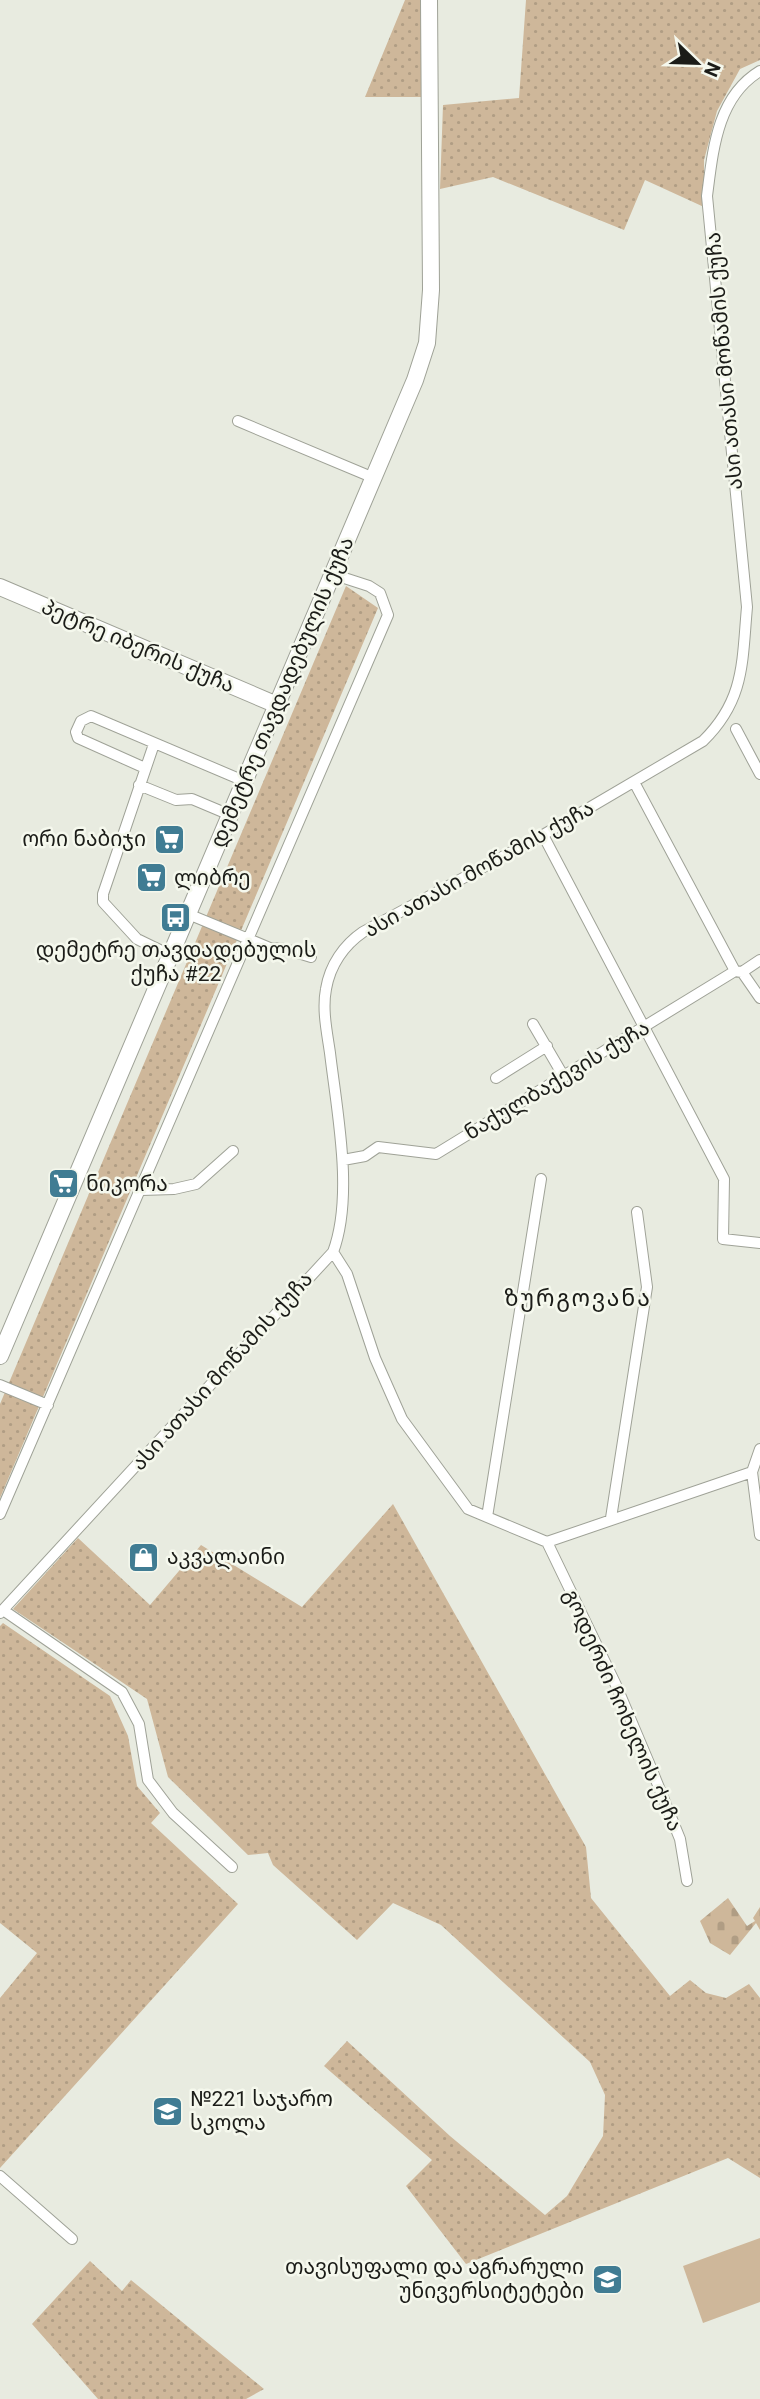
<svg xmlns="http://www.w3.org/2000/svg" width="760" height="2399" font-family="Roboto,'Noto Sans Georgian',sans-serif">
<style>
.grass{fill:url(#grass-dots)}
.cemetery{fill:url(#cemetery-stones)}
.pitch{fill:#ceb79a}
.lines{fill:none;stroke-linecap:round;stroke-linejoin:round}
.street-casing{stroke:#9fa297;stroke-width:12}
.secondary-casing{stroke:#9fa297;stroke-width:18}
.street{stroke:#fff;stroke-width:10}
.secondary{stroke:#fff;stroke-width:16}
.labels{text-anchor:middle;stroke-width:5;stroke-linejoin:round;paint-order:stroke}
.street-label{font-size:21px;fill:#1b1c18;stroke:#f5f8ed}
.poi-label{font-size:21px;fill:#1b1c18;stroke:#f5f8ed;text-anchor:start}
.neighbourhood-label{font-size:23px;letter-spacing:2px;fill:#1b1c18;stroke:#f5f8ed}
</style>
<defs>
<pattern id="grass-dots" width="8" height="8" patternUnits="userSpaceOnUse" patternTransform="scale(1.75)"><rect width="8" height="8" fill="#ceb79a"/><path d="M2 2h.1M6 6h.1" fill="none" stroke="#b09d84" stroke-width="1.8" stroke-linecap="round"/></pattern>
<pattern id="cemetery-stones" width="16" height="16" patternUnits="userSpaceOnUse" patternTransform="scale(1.75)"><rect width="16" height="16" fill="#ceb79a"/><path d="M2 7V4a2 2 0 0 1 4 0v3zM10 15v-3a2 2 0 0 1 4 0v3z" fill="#b09d84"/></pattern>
</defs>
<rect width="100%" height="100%" fill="#e8ebe0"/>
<!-- grass -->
<path class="grass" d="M405 0H425L423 97H365Z
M526 0H760V60L740 69 717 111 704 160V207L645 180 624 230 493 177 440 189 443 105 519 98Z
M346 586 378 608 0 1498V1404Z
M393 1504 586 1847 591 1898 670 1996 690 1980 706 1993 726 1998 749 1984 760 1998V2178L728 2158 466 2264 406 2186 432 2160 324 2066 347 2041 450 2136 545 2215 567 2196 603 2136 605 2095 590 2062 441 1925 393 1903 357 1940 273 1865 268 1853 248 1855 168 1777 147 1699 13 1609 78 1538 150 1605 201 1545 302 1607Z
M3 1623 110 1696 128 1736 137 1786 160 1813 151 1823 238 1904 0 2168V1998L37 1953 0 1923V1626Z
M90 2261 122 2291 131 2280 264 2389 246 2399H98L32 2324Z"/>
<!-- cemetery -->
<path class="cemetery" d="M728 1898 747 1926 755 1921 753 1918 760 1907V1930L756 1923 730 1955 710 1943 700 1921Z"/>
<!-- pitch -->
<path class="pitch" d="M760 2238V2302L703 2323 683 2266Z"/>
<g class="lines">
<defs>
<path id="street" d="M238 421 374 478
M736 729 760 774
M154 744 103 894V902L137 939 170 955
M145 768 78 738 76 732 81 721 91 716 244 781
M634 782 735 971
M139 785 176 800 192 799 230 815
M543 835 724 1179 723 1239 760 1243
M188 914 270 948 285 949 311 957
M742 972 760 998
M533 1024 564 1077
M496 1078 547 1046
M343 1160 365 1156 378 1147 436 1154 735 971 742 972 760 960
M141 1190 174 1189 196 1184 233 1151
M333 1252 347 1274 375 1358 402 1419 468 1509 547 1542 752 1472
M0 1385 48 1405
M760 1449 752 1472 760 1535
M0 1514 388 615 380 593 369 586 332 574
M487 1517 541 1179
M611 1518 647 1287 637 1212
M547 1542 616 1685 649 1763 680 1839 687 1881
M3 1610 122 1692 139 1724 148 1780 173 1813 232 1867
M0 1613 333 1252C354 1196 337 1112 330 1053 327 1032 322 1010 326 989 330 965 344 945 363 932L543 835 703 741C745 700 742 662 747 607L707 196C713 150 717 97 760 71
M0 2176 72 2239"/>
<path id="secondary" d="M0 587 277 705
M0 1356 415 380 427 343 431 290 429 0"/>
</defs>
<!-- street casing -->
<use href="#street" class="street-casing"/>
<!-- secondary casing -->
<use href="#secondary" class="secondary-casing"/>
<!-- street -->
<use href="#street" class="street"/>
<!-- secondary -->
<use href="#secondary" class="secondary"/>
</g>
<!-- icons -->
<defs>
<symbol id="supermarket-square" viewBox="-11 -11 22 22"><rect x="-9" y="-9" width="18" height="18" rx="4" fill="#407c93" stroke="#f5f8ed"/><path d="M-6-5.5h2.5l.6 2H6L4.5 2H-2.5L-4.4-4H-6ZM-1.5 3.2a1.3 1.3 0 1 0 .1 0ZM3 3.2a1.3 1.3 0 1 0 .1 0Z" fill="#fff"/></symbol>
<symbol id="bus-square" viewBox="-11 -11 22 22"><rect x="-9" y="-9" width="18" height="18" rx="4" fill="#407c93" stroke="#f5f8ed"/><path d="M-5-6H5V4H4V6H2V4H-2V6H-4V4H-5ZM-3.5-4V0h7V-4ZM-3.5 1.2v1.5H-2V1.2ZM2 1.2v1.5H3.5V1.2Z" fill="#fff"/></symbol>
<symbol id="shop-square" viewBox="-11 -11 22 22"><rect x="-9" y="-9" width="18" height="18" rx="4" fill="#407c93" stroke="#f5f8ed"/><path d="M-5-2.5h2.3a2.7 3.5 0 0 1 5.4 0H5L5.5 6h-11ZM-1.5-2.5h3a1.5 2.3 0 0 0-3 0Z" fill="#fff"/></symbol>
<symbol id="school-square" viewBox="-11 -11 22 22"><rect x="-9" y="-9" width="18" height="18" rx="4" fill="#407c93" stroke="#f5f8ed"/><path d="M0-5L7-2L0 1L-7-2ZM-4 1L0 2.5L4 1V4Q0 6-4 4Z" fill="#fff"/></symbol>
<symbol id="university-square" viewBox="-11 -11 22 22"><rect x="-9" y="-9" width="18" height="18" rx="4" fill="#407c93" stroke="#f5f8ed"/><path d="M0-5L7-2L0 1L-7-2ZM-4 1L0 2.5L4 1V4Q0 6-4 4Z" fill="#fff"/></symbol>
</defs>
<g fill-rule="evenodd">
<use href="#supermarket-square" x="152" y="822" width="35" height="35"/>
<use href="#supermarket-square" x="134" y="860" width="35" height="35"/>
<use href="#bus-square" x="158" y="900" width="35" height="35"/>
<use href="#supermarket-square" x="46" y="1166" width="35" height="35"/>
<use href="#shop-square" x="126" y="1540" width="35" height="35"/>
<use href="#school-square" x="150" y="2094" width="35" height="35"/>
<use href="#university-square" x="590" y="2262" width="35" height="35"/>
</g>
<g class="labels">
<!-- street labels -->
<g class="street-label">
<text transform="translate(724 361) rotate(-95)" y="7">ასი ათასი მოწამის ქუჩა</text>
<text transform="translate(138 646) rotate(23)" y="7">პეტრე იბერის ქუჩა</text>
<text transform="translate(282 692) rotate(-67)" y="7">დემეტრე თავდადებულის ქუჩა</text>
<text transform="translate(479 869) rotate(-29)" y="7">ასი ათასი მოწამის ქუჩა</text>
<text transform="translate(557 1080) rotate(-31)" y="7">ნაქულბაქევის ქუჩა</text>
<text transform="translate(222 1371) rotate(-48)" y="7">ასი ათასი მოწამის ქუჩა</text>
<text transform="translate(623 1710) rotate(66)" y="7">გოდერძი ჩოხელის ქუჩა</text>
</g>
<!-- poi labels -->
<g class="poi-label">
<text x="146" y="846" text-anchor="end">ორი ნაბიჯი</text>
<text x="174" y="885">ლიბრე</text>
<text x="176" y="957" text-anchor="middle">დემეტრე თავდადებულის<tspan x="176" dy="24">ქუჩა #22</tspan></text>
<text x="86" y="1191">ნიკორა</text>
<text x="167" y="1564">აკვალაინი</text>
<text x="190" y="2106">№221 საჯარო<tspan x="190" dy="24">სკოლა</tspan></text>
<text x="584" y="2274" text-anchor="end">თავისუფალი და აგრარული<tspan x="584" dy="24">უნივერსიტეტები</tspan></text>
</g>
<!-- neighbourhood labels -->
<g class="neighbourhood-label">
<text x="578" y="1306">ზურგოვანა</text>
</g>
</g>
<!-- north arrow -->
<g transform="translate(697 63) rotate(113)" stroke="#f5f8ed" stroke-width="5" paint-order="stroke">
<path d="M0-5L12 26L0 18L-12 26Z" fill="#1b1c18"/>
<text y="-10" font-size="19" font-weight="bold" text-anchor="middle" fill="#1b1c18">N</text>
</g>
</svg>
